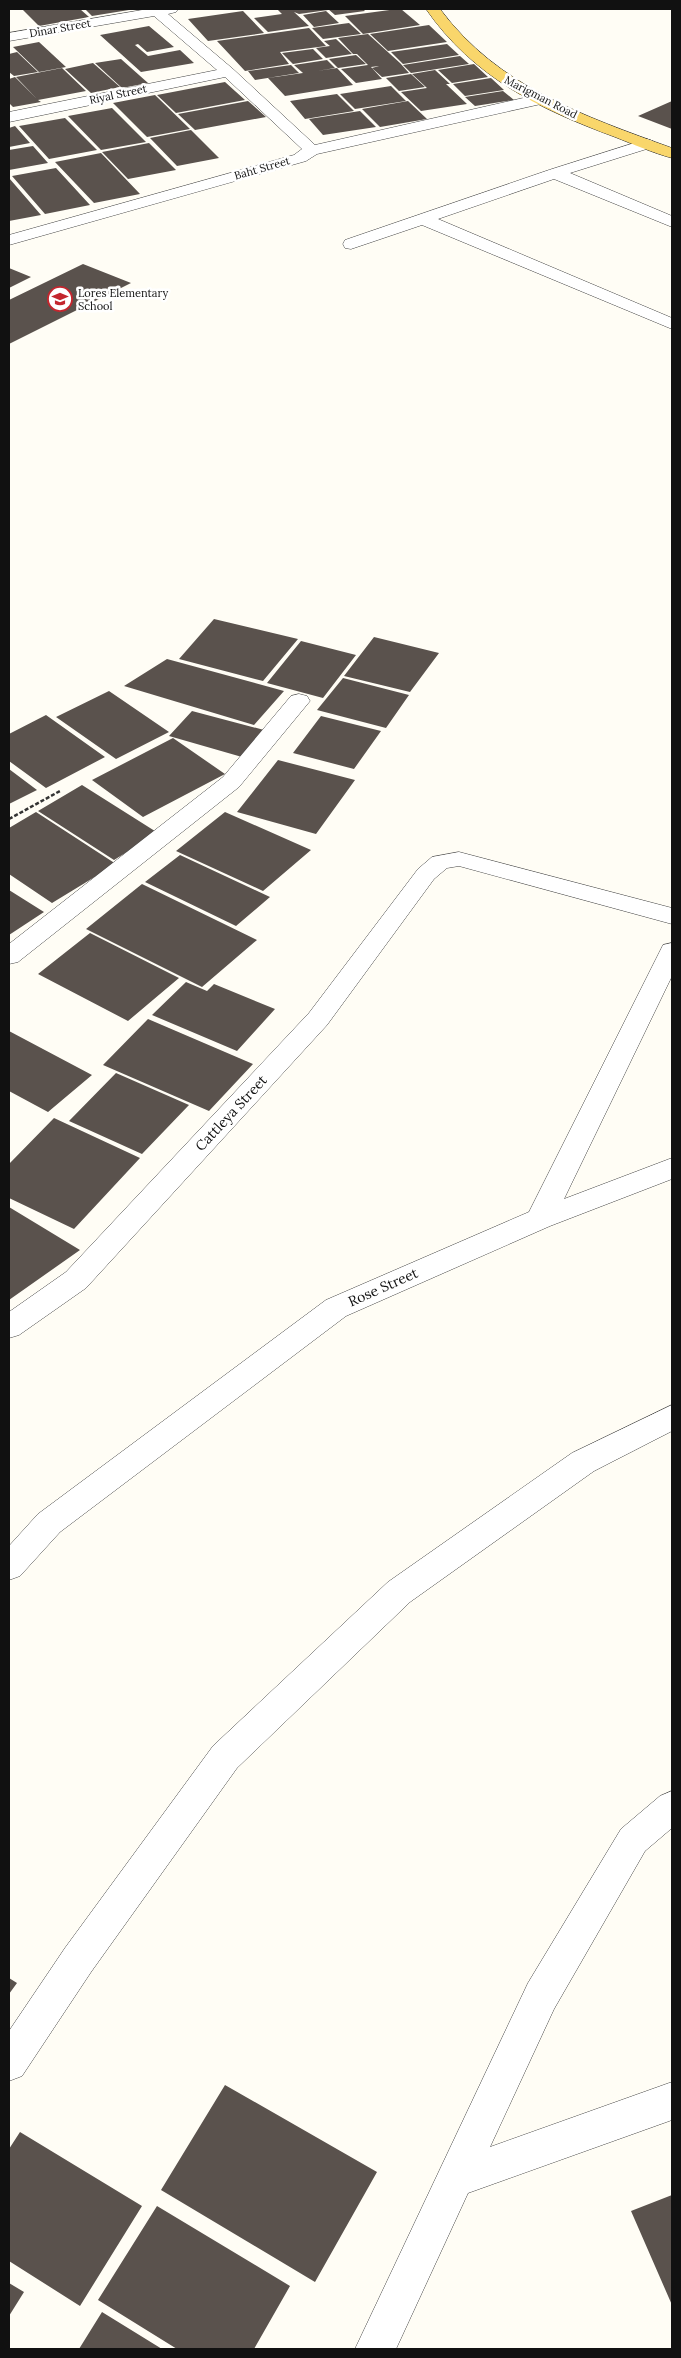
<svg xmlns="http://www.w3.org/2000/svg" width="681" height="2358" font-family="Lora,serif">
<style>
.building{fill:#5a524d}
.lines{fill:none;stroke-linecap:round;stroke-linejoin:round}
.minor-casing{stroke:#444;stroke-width:1}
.major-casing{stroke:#222;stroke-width:1}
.path{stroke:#333;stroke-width:2.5;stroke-dasharray:4 2;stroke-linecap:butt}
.minor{fill:#fff;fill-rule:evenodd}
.major{fill:#f9d66b;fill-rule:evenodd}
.labels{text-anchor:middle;stroke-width:5;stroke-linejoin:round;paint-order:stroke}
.far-street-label{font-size:11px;fill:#111;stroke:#fff}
.far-poi-label{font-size:11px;fill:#111;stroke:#fff;text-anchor:start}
.street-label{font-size:14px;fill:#111;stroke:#fff}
</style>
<rect width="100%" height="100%" fill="#fffdf5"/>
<!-- building -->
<path class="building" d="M22 9H80L89 17 39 26Z
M85 9H129V10L92 16Z
M277 9H326L328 10 299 14 294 12 309 26 268 32 254 18 282 14Z
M328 9H363L365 11 335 15Z
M397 9H401L420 25 363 34 345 16Z
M243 11 264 33 208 41 188 19Z
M326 11 339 23 314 27 303 15Z
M349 23 361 34 323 39 312 28Z
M429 25 447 42 388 51 370 34Z
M149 26 174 47 147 52 138 44 135 45 148 56 180 50 194 63 141 72 100 35Z
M309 28 326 46 280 52 289 64 245 71 217 41Z
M368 34 400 63 409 73 382 77 372 68 379 66 371 67 382 79 356 83 341 69 368 65 357 54H353L338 38Z
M336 39 352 54 326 58 316 48 330 46 324 41Z
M39 42 66 67 39 72 13 47Z
M447 44 459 55 403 64 391 52Z
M313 49 323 59 293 64 282 53Z
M17 52 38 72 14 76 9 72V54Z
M356 55 366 64 338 68 329 59Z
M460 56 469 64 411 73 403 65Z
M121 59 148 83 122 88 95 63Z
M327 60 335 68 317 71 337 68 353 85 285 96 268 78 303 73 294 65Z
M93 63 120 87 91 93 65 69Z
M474 64 488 77 452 83 438 70Z
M291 65 299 73 255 80 248 71Z
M62 68 86 91 38 100 41 102 13 107 9 103V79L15 77 37 99 16 77Z
M435 70 450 84H446L467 104 421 111 401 92 427 88 412 74Z
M411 74 425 87 399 91 386 78Z
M491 78 504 90 465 96 453 84Z
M225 82 245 100 176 113 157 95Z
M391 86 406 101 355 109 340 94Z
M503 91 514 100 475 106 465 97Z
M337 94 354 111 305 119 290 101Z
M155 95 190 129 147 137 113 103Z
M248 101 266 117 195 130 178 114Z
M408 101 427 119 380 127 362 109Z
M672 101V129L638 116Z
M112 108 146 142 101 150 68 116Z
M360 111 376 127 323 135 309 119Z
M65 118 97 150 49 159 19 126Z
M15 126 30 143 9 147V128Z
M191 130 219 158 177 166 150 138Z
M149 143 176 170 128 179 102 152Z
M33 146 48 163 9 170V150Z
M101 153 140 194 94 203 55 162Z
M56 168 90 205 45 214 12 176Z
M9 178 41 215 9 221Z
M83 264 131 283 9 344V300Z
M9 268 31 277 9 288Z
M214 619 298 639 263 681 179 659Z
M374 637 439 653 410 692 344 676Z
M301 641 356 655 323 698 267 683Z
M167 659 284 691 254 725 124 686Z
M343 678 409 695 386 728 317 710Z
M109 691 169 732 116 759 56 717Z
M192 711 264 730 242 757 169 736Z
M46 715 105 757 46 788 9 761V734Z
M321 716 381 731 354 769 293 753Z
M173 738 225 774 143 817 92 780Z
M278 760 355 780 316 834 237 812Z
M9 769 37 790 9 804Z
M82 785 158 833 114 860 38 811Z
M36 812 116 864 52 903 9 874V828Z
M225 812 311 850 263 891 176 851Z
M180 855 270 897 236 926 145 882Z
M142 884 257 940 202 987 86 929Z
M9 890 44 912 9 935Z
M90 933 179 978 128 1021 38 974Z
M186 982 207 991 214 984 275 1009 237 1051 152 1015Z
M148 1019 253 1064 209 1111 103 1065Z
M9 1031 92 1075 48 1112 9 1091Z
M116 1073 189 1105 142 1154 69 1121Z
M54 1118 140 1158 74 1229 9 1198V1164Z
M9 1207 80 1250 9 1300Z
M9 1978 17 1983 9 1994Z
M225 2085 377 2172 315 2282 161 2190Z
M20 2132 142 2206 80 2306 9 2261V2149Z
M672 2195V2305L631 2211Z
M157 2206 290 2286 254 2349H177L98 2300Z
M9 2283 24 2292 9 2316Z
M102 2312 162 2349H79Z"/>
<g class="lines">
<defs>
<path id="minor" d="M148 9H178L176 12 168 14 233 69 315 145 541 94 549 99 541 104 317 154 306 161 9 245V235L294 155 302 149 225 77 9 122V112L217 70 154 16 9 41V33Z
M647 139 653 141 655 144 653 147 570 173 672 216V227L554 179 438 219 672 318V329L422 225 351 249 345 248 343 244 345 240 549 170Z
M299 694 307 696 310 701 239 787 18 962 9 964V944L223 777 291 696Z
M459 852 672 908V924L459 866 447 868 434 879 327 1025 86 1288 19 1335 9 1338V1312L66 1272 309 1013 418 869 432 857Z
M672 943V976L564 1199 672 1158V1179L550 1226 346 1316 60 1532 20 1576 9 1580V1546L38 1514 326 1300 529 1212 660 951 663 945Z
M672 1405V1431L594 1471 410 1602 237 1768 91 1972 22 2076 9 2081V2031L65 1948 213 1746 388 1582 572 1453Z
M672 1791V1828L645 1851 554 2009 490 2147 672 2082V2120L468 2193 396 2349H355L528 1983 621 1829 660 1796Z"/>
<path id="major" d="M426 9H440C498 87 584 116 672 148V158C653 153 633 144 615 137 539 109 473 77 426 9Z"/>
</defs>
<!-- minor casing -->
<use href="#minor" class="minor-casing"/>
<!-- major casing -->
<use href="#major" class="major-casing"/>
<!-- path -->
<path class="path" d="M9 819 60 791"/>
<!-- minor -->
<use href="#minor" class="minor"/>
<!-- major -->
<use href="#major" class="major"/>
</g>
<!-- icons -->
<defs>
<symbol id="school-ring" viewBox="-11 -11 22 22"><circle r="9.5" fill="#fff" stroke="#c4262e" stroke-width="1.5"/><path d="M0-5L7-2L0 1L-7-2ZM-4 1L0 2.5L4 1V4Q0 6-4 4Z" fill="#c4262e"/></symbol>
</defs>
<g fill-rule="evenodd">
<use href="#school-ring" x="46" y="285" width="28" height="28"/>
</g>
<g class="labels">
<!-- far-street labels -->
<g class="far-street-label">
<text transform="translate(60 28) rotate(-10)" y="4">Dinar Street</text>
<text transform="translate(118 94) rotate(-12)" y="4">Riyal Street</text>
<text transform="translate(541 97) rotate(27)" y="4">Marigman Road</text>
<text transform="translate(262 168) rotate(-16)" y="4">Baht Street</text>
</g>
<!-- far-poi labels -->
<g class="far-poi-label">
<text x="78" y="297">Lores Elementary<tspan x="78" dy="13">School</tspan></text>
</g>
<!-- street labels -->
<g class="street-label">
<text transform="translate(231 1113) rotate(-47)" y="5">Cattleya Street</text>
<text transform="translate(383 1287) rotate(-24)" y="5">Rose Street</text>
</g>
</g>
<!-- border -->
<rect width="681" height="2358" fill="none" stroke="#111111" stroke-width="20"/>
</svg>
